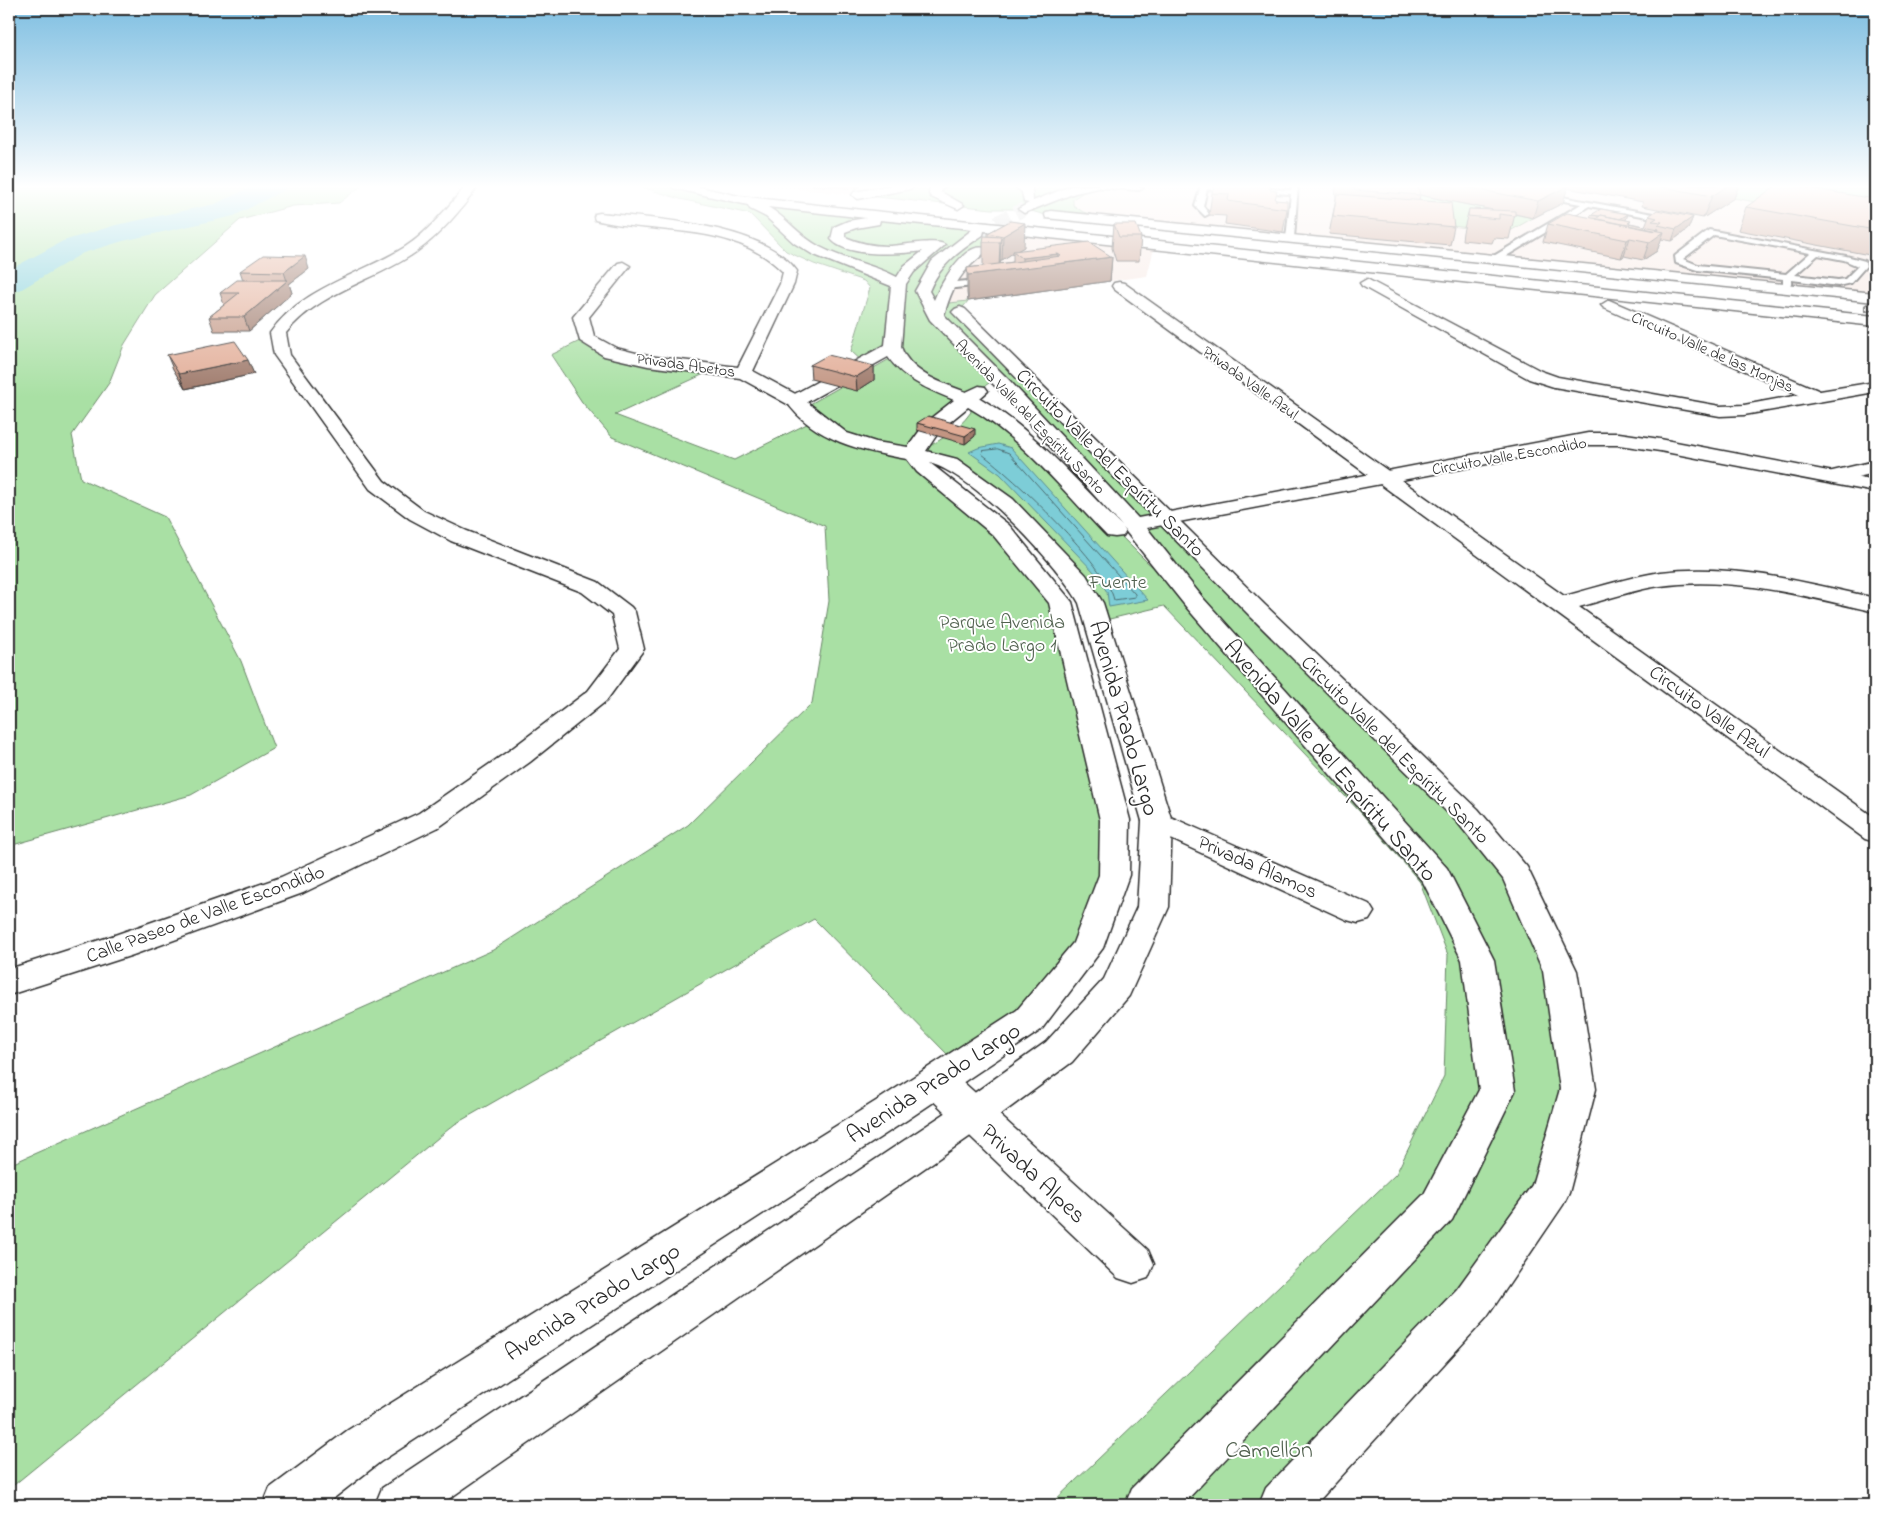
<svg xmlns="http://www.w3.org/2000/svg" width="1884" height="1514" font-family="'Indie Flower',sans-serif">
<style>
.built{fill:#f6e6e0}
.green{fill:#a9e0a4;stroke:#6a8668;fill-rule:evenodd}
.water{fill:#7dcdd7;stroke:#5c8c92}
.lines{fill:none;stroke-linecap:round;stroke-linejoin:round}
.shore{stroke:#4c6c70;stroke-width:1}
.river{fill:#7dcdd7;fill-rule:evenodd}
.secondary-tunnel{stroke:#d5d5d5;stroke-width:14;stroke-dasharray:14 7;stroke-linecap:butt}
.lane-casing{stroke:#2b2b2b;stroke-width:4}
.street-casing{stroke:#2b2b2b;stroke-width:3}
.secondary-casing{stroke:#2b2b2b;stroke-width:3}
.lane{fill:#fff;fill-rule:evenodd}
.street{fill:#fff;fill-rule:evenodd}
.secondary{fill:#fff;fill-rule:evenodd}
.wall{fill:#c29582;stroke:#2b2b2b;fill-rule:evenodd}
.shaded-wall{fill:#9e796a;stroke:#2b2b2b}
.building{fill:#e2ad97;stroke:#2b2b2b}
.labels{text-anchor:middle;stroke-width:4;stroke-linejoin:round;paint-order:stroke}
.far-street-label{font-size:16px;fill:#2b2b2b;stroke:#fff}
.street-label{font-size:20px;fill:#2b2b2b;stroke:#fff}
.park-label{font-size:20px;fill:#51614f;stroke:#fff}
.near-street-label{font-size:24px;fill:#2b2b2b;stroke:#fff}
.near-park-label{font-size:24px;fill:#51614f;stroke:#fff}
</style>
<rect width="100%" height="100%" fill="#fff"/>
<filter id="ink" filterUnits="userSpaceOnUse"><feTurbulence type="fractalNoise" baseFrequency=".02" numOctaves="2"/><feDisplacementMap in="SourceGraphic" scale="10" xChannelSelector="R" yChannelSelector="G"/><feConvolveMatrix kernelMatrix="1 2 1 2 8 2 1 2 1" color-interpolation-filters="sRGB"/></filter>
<g filter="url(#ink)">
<!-- built -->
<path class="built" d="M759 185H910L858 195Z
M1094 185H1663L1875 224V298L1113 220 1083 212 1073 205V199Z
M1048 234 1155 245 1147 276 940 304 941 298 987 247 1013 237Z"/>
<!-- green -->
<path class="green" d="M9 185H362L339 203 293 206 240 220 155 295 124 345 109 383 72 435 81 479 165 517 241 661 274 748 191 795 9 846Z
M641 185H677L739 200 952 224C970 235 985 230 1005 229 1019 229 1034 232 1048 234L1013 237 987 247 954 273 940 304 968 301 960 311 1516 875 1578 1089 1549 1193 1472 1303 1283 1505H1050L1396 1174 1444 1076 1448 955 1420 882 1363 815 1164 606 1097 622 1078 580 952 462 915 455 1044 580 1115 820 1087 948 1023 1010 951 1058 814 919 455 1124 9 1489V1165L493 950 688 825 812 703 829 601 825 526 612 437 582 402 551 355 586 338 610 352 715 369 615 415 734 460 815 420 803 408 895 356 893 348 865 364 851 351 870 288 864 281 814 264 786 251 750 214 680 199 639 186ZM996 378 1193 601 1146 561 1015 431 968 398ZM966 399H968L971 412C957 432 936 443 914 454Z
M910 185H1094L1073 199V205L1083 212 1113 220 1042 214 1024 209H992L858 195Z
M1663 185H1875V224Z
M1414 194 1533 218 1510 231 1448 226 1415 217Z"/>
<!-- water -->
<path class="water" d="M998 444 1011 448 1148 600 1109 607 1107 592 1096 574 1000 474 969 452 978 448Z"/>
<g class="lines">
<!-- shore -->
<path class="shore" d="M998 449 1009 453 1135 594V597L1114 600C1107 565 1013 477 982 454L983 451Z"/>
<!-- river -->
<path class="river" d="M255 185H288L284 190 234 216 123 241 83 253 20 290 9 292V270L63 241 116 225 215 204Z"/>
<!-- secondary-tunnel -->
<path class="secondary-tunnel" d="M978 232 1024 209"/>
<defs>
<path id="lane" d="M1090 185H1122L1143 188 1139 190 1094 187Z
M1201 185 1291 190 1292 185H1298L1294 238 1290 240 1286 238 1291 194 1207 189 1203 206 1209 214 1205 216 1195 206Z
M1541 193 1669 217 1673 219 1669 221 1589 206 1498 261H1492V257L1581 204 1541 197Z
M1709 230 1846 256 1865 261 1866 266 1851 283 1838 286 1792 280 1790 286 1787 287 1783 284V279L1697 270 1676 263 1675 256ZM1714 235 1810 253 1786 274 1698 265 1683 259ZM1818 255 1844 260 1858 266 1845 279 1838 280 1795 275Z
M989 279 993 282 992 284 946 289 942 286 946 283Z
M1875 301V308L1866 310V306Z"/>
<path id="street" d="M467 185H479C462 209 440 235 416 252 375 281 318 292 286 333L290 355 384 481 424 511 467 531 598 582 631 607 635 612 644 649 606 701 530 762 439 827 303 893 133 955 9 995V969L109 937 281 877 419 813 510 750 588 691 620 649 612 615 582 592 451 541 410 519 370 489 274 355 270 333C301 288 360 275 405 247 429 232 448 206 467 185Z
M600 213C654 219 764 224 797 271L794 284 753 371 801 397 804 401 801 405H789L740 378 648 366 604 356 580 341 573 317 618 263 623 262 630 266 589 317 594 336 616 348 648 356 738 367 780 284 783 272C735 222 657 235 595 220L594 217 595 214Z
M1367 279 1541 371 1558 377 1720 406 1744 405 1799 395 1604 308 1601 305 1609 300 1820 391 1875 382V392L1744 415 1720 416 1554 387 1529 379 1362 286 1360 283Z
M1119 282 1124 283 1564 596C1596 588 1628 577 1661 572 1733 563 1805 582 1875 598V612C1804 596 1733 576 1660 586 1632 590 1606 600 1579 607L1875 818V842L1865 839 1114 289 1112 286 1114 283Z
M960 307 965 309 1265 605 1478 809 1527 867 1577 971 1596 1089 1569 1193 1563 1205 1487 1317 1315 1505H1259L1266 1488 1457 1289 1532 1185 1560 1089 1543 971 1503 879 1458 823 1249 615 955 315 952 312 955 309Z
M1875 461V473L1831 483 1824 481 1821 477 1824 473Z
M1157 811 1369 904 1374 912 1369 920 1358 923 1347 920 1147 828 1142 821 1147 814Z
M937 1066 950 1070 1148 1250 1154 1264 1148 1278 1133 1283 1118 1278 924 1092 919 1081 924 1070Z"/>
<path id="secondary" d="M671 185H691L739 196 845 208 1875 316V326L984 231 983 235C960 251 940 264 929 291L934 300C941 284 963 243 984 248L986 251C981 257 973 262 968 268 955 281 949 298 944 315L1010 381 1138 518 1588 433H1619L1660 439 1875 480V492L1660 451 1619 445H1588L1147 528 1203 598 1447 868 1494 960 1515 1091 1452 1220 1182 1505H1125L1132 1488 1424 1194 1479 1090 1462 960 1423 882 1187 608 1123 528 1126 531 1123 536 1115 537 1107 536C1064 492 1021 437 968 407L940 430 926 451 957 459 1013 499 1086 575 1103 603 1172 821 1169 907 1129 996 1072 1062 985 1126 440 1505H375L382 1488 959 1104 1046 1042 1104 979 1137 907 1142 821 1079 603C1056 562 976 477 930 463L1009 525 1072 602 1130 820 1129 875 1103 948 1041 1030 907 1120 380 1462 325 1505H263L270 1488 348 1430 881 1098 1017 1010 1073 943 1099 875 1100 820 1049 603 993 535 917 472 907 459C862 451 814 441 786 401L789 397 885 345 891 286 812 254 794 243 766 217 750 209 748 205 673 188ZM768 207 866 218 848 221 834 227 831 239C846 258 901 254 923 251L904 266 897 277C872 264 844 260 820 247 800 237 787 218 768 207ZM880 220 973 229 932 261 915 291 930 320 998 389 1122 526C1077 482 1034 430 980 398L988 391 985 387 979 386 966 392C942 383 910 373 901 347L906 284 914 272 945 245C939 238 899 246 887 246 872 246 859 243 845 237V232L856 228 879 224ZM888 357C904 380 928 389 954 400L926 422 908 447 876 442 847 433 807 402Z
M892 185H916L910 189 858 199 852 195 854 192Z
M930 185H947L941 189V192L964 205 958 209 931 197 929 194Z
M1013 185H1027L1032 187 1033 201 1071 186 1100 185 1098 188 1075 193 1024 213 1018 209 1029 203 1024 202 1022 192Z
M1051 211 1875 293V302L1046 218 1045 215 1046 212Z"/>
</defs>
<!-- lane casing -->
<use href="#lane" class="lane-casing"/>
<!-- street casing -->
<use href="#street" class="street-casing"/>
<!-- secondary casing -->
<use href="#secondary" class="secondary-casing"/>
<!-- lane -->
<use href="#lane" class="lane"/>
<!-- street -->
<use href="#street" class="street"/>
<!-- secondary -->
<use href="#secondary" class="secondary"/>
</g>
<!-- wall -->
<path class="wall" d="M812 185H862L856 189Z
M1333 185H1739L1734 198 1703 218 1642 206 1643 202 1567 188 1563 203 1533 218 1515 214 1509 239 1494 238 1492 243 1462 240 1463 232 1469 209 1493 210 1420 195 1419 200 1454 227 1450 245 1329 234 1336 198 1335 188 1336 185Z
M1270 190 1276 200 1287 209 1283 232 1225 224 1226 216 1209 215 1212 193Z
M1875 199V256L1738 230 1746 207Z
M1591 215 1626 220 1630 223 1645 226 1649 216 1693 217 1688 229 1672 241 1661 239 1657 251 1643 260 1624 256 1621 258 1543 242 1548 224 1590 218Z
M1010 221 1024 247 1017 251 1112 257 1110 281 968 301 967 293V268L983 266V242L988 236V233ZM1013 253V262L1000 264 1001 260H1002Z
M1114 224 1141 237 1139 261H1116L1112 248Z
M309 269 289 284 292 293 249 331H214L209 317 224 305 220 293 243 280 240 271Z
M167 355 254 374 185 389 173 369Z
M810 365 874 366V380L857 391 811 379Z
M917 423 975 436 965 444 917 430Z"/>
<!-- shaded-wall -->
<path class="shaded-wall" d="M855 185H862L856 189Z
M1729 185H1739L1734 198 1703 218 1712 196Z
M1568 186 1563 203 1533 218 1538 201Z
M1628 214 1626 220 1620 219Z
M1693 217 1688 229 1672 241 1676 229Z
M1025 223 1024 247 1015 252 1013 251V253L1002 260 1003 236Z
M1659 229 1656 237 1664 232 1657 251 1643 260 1652 234Z
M1001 237 1000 261 999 267 1000 242Z
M1630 238 1624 256 1621 258 1627 240Z
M1058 254 1057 264 1112 257 1110 281 968 301V275L1022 268V258Z
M305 256 309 269 289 284 292 293 249 331 244 317 287 281 284 272Z
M248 360 254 374 185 389 179 374Z
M874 366V380L857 391 856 377Z
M975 429V436L965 444V436Z"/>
<!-- building -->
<path class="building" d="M1214 185H1270V190L1277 191 1275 200 1287 201V209L1228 201 1229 194 1212 193Z
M1354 185H1417L1420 195 1354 190Z
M1455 185H1560L1568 186 1538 201Z
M1651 185H1729L1712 196Z
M1777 185H1791L1875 199V230L1746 207Z
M1337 194 1451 203 1454 227 1333 216Z
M1469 209 1515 211V216L1499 214V219L1468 216Z
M1601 209 1628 214 1620 219 1601 215 1600 216 1591 215Z
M1657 210 1693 217 1676 229 1658 225 1662 222 1652 221 1657 218 1649 216Z
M1567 213 1664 232 1650 242 1630 238 1627 240 1548 224Z
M1601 215 1631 221 1628 223 1659 229 1656 231 1596 219Z
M1010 221 1025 223 1003 236 988 233Z
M1114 224H1136L1141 237H1119Z
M984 236 1001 237 1000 242H983Z
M1089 242 1112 257 968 275 967 268 1061 256 1058 254 1022 258 1013 251Z
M263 255 305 256 284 272 240 271Z
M237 280H288L244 317H209L239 293H220Z
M235 341 248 360 179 374 167 355Z
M828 355 874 366 856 377 810 365Z
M928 416 975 429 965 436 917 423Z"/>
</g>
<!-- sky -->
<linearGradient id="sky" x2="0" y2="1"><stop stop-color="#7dbee1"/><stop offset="0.47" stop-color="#fff"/><stop offset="1" stop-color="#fff" stop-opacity="0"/></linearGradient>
<rect width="1884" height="397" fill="url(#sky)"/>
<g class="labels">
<!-- far-street labels -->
<g class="far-street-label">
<text transform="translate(1713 351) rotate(24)" y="6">Circuito Valle de las Monjas</text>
<text transform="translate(686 364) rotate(8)" y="6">Privada Abetos</text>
<text transform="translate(1251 382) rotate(36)" y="6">Privada Valle Azul</text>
<text transform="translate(1031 416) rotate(46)" y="6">Avenida Valle del Espíritu Santo</text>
<text transform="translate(1509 455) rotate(-10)" y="6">Circuito Valle Escondido</text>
</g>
<!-- street labels -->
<g class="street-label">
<text transform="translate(1111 462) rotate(45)" y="7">Circuito Valle del Espíritu Santo</text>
<text transform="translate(1710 711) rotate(36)" y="7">Circuito Valle Azul</text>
<text transform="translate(1396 749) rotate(45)" y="7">Circuito Valle del Espíritu Santo</text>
<text transform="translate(1258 866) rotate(24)" y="7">Privada Álamos</text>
<text transform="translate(205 913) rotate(-20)" y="7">Calle Paseo de Valle Escondido</text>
</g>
<!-- park labels -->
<g class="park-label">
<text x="1118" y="588">Fuente</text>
<text x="1002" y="628">Parque Avenida<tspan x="1002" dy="23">Prado Largo 1</tspan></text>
</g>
<!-- near-street labels -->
<g class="near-street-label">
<text transform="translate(1125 718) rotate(74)" y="8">Avenida Prado Largo</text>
<text transform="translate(1331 760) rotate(49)" y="8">Avenida Valle del Espíritu Santo</text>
<text transform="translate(933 1082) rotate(-33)" y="8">Avenida Prado Largo</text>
<text transform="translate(1034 1173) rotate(43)" y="8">Privada Alpes</text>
<text transform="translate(592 1301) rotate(-32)" y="8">Avenida Prado Largo</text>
</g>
<!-- near-park labels -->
<g class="near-park-label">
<text x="1269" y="1457">Camellón</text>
</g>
</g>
<!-- margin -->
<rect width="1884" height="1514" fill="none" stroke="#fff" stroke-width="30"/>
<rect x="15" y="15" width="1854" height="1484" fill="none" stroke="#2b2b2b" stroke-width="2" filter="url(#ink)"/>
</svg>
